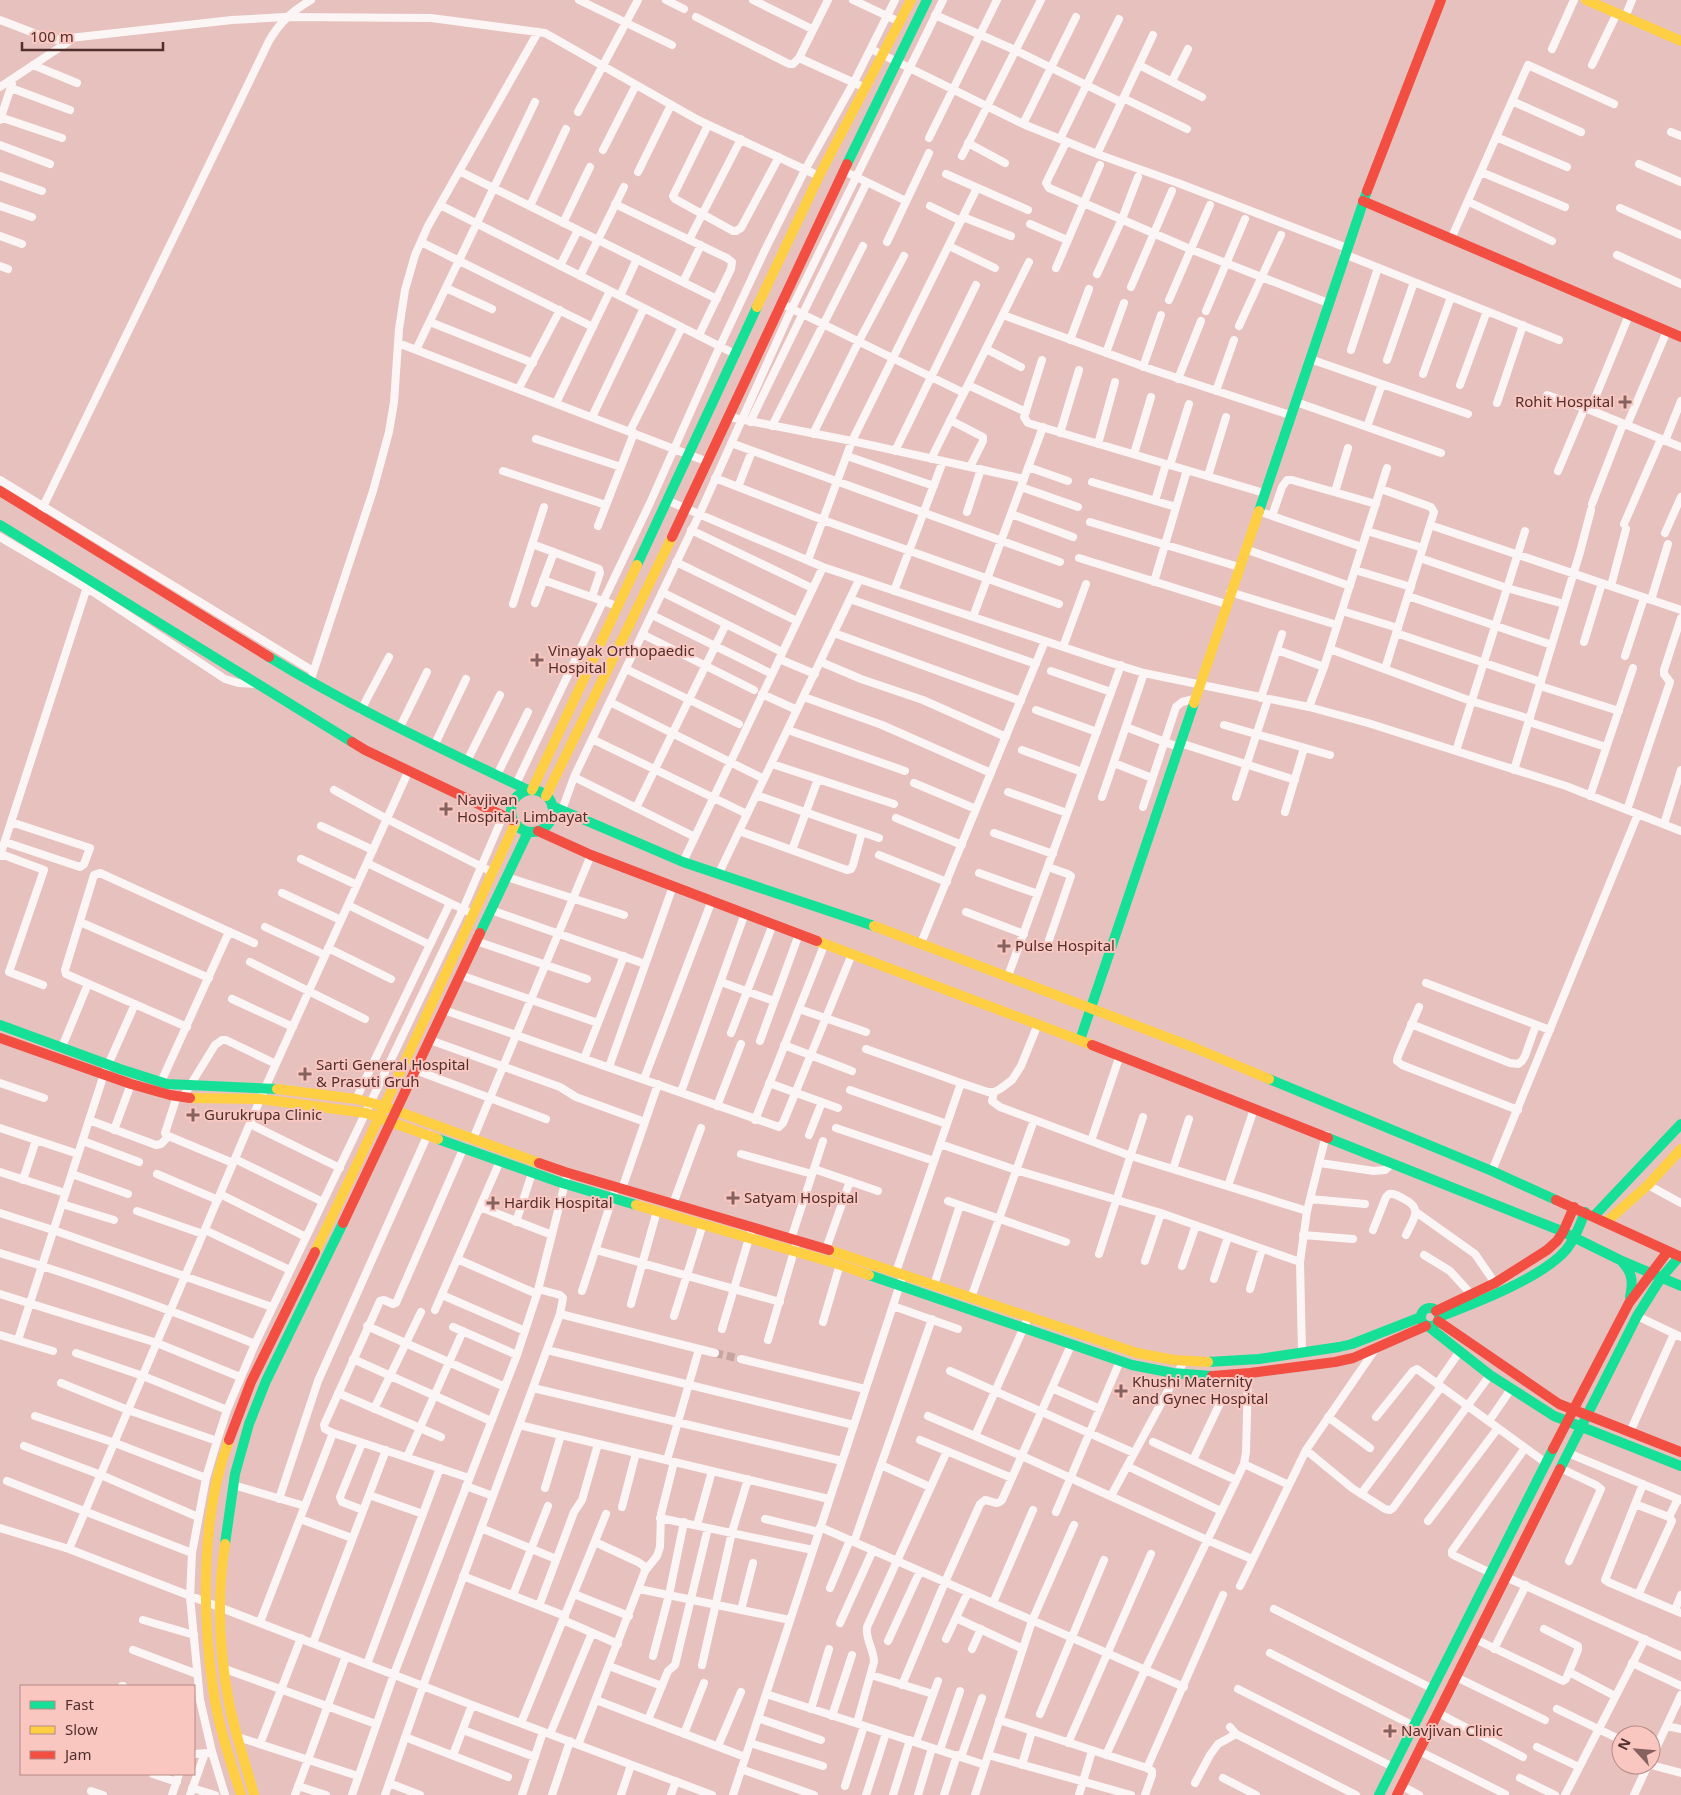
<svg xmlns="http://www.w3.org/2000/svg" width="1681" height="1795" font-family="'Noto Sans',sans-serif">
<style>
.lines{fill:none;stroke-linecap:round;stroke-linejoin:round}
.street-tunnel{stroke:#c8a4a1;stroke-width:8;stroke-dasharray:8 4;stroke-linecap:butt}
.street{stroke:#fbf6f5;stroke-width:8}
.fast{stroke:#16e098;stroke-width:10}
.slow{stroke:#ffcf43;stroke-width:10}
.jam{stroke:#f24e42;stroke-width:10}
.poi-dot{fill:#856260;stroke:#f9c6c0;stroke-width:2}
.labels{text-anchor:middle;stroke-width:4;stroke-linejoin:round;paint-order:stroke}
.poi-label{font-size:15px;fill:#512f2d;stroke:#f9c6c0;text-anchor:start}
</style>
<rect width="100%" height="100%" fill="#e6c1be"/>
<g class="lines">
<!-- street-tunnel -->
<path class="street-tunnel" d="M715 1353 741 1359"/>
<!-- street -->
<path class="street" d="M579 0 672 45
M666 0 684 9
M753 0 812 29
M853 0 900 22
M935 15 1015 50 1121 102
M696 17 789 64H793L799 58 828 0
M1625 17 1632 0
M0 20 52 40 232 20 285 17 431 18 545 33 698 120 819 176
M871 49 1023 124 1097 154 1178 183 1347 248
M1552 49 1574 0
M799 58 859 85
M33 65 77 83
M1139 65 1202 97
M1592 65 1617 13
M1172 81 1188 49
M0 87 71 40
M11 88 70 110
M1123 98 1187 129
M1512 101 1581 132
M578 112 638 0
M0 117 62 138
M0 120 12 84
M1023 124 1076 17
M708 125 673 196 675 199 733 231H736L741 228 779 157
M1671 132 1681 136
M1496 137 1567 167
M929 138 997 0
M1060 139 1119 19
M1066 142 1046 183 1049 188 1190 249 1328 303
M968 143 1005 163
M0 145 50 164
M603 150 636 85
M1097 154 1153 35
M962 156 1041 0
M1639 164 1681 182
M459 171 717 299
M844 171 906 201
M638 172 671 105
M1481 172 1565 207
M946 174 1028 210
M0 176 42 191
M1469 202 1552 241
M615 204 727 258 732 262 731 269 699 335
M440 205 735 354
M0 206 32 217
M530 206 566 129
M930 206 961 221
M1620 208 1681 235
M963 217 1011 236
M563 223 590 167
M1030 224 1067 240
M0 236 22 244
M1451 239 1528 65 1614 104
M689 240 741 139
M421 242 593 327
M887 242 929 153
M949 246 995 268
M1344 254 1559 340
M1617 255 1681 284
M0 266 8 269
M560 266 578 230
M1056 268 1100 165
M1097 274 1122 219 1138 177
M580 276 624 187
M683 282 701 245
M1131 287 1172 191
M446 288 492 309
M620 296 637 259
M1169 300 1210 205
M782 304 964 393
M1206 311 1245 219
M1003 315 1153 370 1290 415
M430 322 533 363
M1239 326 1281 235
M1070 340 1089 289
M398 343 708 462
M986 349 1021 367
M416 350 535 102
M1351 350 1378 268
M1106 353 1124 303
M1310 359 1468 414
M1042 360 1024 417 1028 423 1264 493
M1387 360 1414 282
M1143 367 1161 315
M1423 374 1451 297
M1178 379 1201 321
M968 385 1026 412
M1460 385 1487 311
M519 388 560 310
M1216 391 1234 340
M1547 395 1590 410 1681 447
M1296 402 1441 453
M556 403 610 291
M1497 403 1523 325
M1590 410 1629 315
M592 417 644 308
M729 417 852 441 1024 479
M950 420 983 437V441L970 467
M750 422 867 182
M1627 425 1667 331
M772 426 863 246
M1367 427 1382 384
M630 431 682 327
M1060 433 1079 370
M813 434 859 341 904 256
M536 439 621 467
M1665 441 1681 401
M731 443 1060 562
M1098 444 1115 382
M895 451 976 285
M1134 454 1151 397
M847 456 934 486
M931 459 1029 262
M1170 465 1189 404
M1028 467 1068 481
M503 471 606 505
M1558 471 1584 409
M1208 476 1226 417
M715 478 823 520 1059 604
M0 480 313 671
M1092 482 1176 507
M738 487 752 451
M1021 487 1078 507
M1381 489 1431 507 1434 512 1385 669
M1335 492 1348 448
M666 500 823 567 1105 661 1144 673 1309 707 1368 723 1566 786 1681 831
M1155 501 1166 464
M1592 504 1623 424
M1258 511 1362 547
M967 512 981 469
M1011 514 1073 537
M39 515 269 41C280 22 292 11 311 0
M1272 516 1282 487 1287 480H1292L1376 504
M1090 522 1239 567
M1624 524 1661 439
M1430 525 1681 610
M598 526 634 433
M691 530 812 588
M1367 531 1423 548
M1665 533 1681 497
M0 537 87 588 225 679 238 683 257 684
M532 544 599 569 600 573 592 597
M1245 549 1350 586
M1079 558 1226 604
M1420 558 1507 588 1564 604
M808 560 852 441 977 188
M676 562 797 621
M1355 570 1411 587
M543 580 617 606
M1154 582 1187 470
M1611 586 1626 529
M894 591 943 461
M662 592 782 652
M1230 592 1337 625
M1408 596 1552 645
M850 599 1036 664
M1651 600 1668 544
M535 603 554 552
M513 604 544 507
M1342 611 1398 628
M652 615 772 674
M973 617 1043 427
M834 633 1021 701
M1396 633 1541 682
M642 634 754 690
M1584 642 1602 583
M1063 647 1086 584
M1330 649 1471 701 1530 719
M1277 650 1324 667
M1625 656 1644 598
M779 659 815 674
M821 662 861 679 923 700 1006 737
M626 669 739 724
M1051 671 1111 692
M310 682 373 491 389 432 394 402 399 329 405 290 415 255 428 226 538 32
M1540 686 1619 711
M762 694 797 710
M804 697 882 725 991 773
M1261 698 1282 634
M610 702 764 779
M1309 707 1324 667 1387 468
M361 710 389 657
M1036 710 1097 732
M1529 722 1606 747
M1224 725 1330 755
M1126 727 1178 747
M399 729 427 672
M788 730 905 771
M592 739 747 814
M1180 743 1295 780
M434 746 466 679
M1022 750 1082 772
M1456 751 1525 531
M467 761 500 695
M1114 763 1152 778
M772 764 894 804
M1514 770 1580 552 1591 510
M497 775 528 712
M574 777 695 837
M914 783 976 809
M516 784 650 503 714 359 765 250 805 170 854 82 895 0
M334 790 387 819 492 872
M1008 792 1067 813
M756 795 879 838
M1590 796 1633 668
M1102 797 1144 673
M1236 797 1268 699
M1143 807 1176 707 1182 702 1194 699
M636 808 726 624
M562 810 574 777 700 513 792 308 943 0
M1627 810 1670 682 1664 674V670L1681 618
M1285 812 1304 748
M896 818 962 845
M1664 824 1681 770
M321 826 373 850
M739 831 847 870 851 869 853 865 862 832
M994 833 1053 854
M5 842 80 867 84 864 90 848 11 822
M792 850 818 779
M1 854 44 870 9 972 43 985
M879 855 947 882
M0 856 88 584
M301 859 357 885
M683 862 823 567
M367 863 473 914
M1048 867 1068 874 1071 876 1049 940
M719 873 859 580
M979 873 1038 894
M507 877 624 915
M282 893 341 920
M348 905 430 945
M491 910 645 964
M966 912 1024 934
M80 922 209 978
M265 927 325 955
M476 941 587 979
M921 943 1045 641
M328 948 391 979
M250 962 365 1019
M460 975 598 1023
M1008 976 1121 665
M721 982 774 1001
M1426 983 1550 1030
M232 999 293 1027
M1419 1007 1398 1056 1397 1061 1402 1065 1518 1110
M799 1009 866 1032
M444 1010 779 1127 783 1123 852 954
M1411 1024 1510 1063 1518 1064 1522 1061 1525 1056 1536 1025
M187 1027 66 974 65 970 94 875 100 873 254 943
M731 1033 773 924
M430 1040 560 1087 576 1097 645 1122
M760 1041 799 934
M784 1045 852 1071
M62 1047 88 984
M866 1049 961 1083 988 1092H994L1000 1089 1012 1080 1021 1066 1038 1024
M584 1059 624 956
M609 1067 673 886
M415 1070 546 1119
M644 1079 712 900
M161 1082 229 932
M0 1083 44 1098
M769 1083 838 1108
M850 1090 947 1124
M681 1092 745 913
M994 1092 992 1101 1000 1107 1131 1156 1307 1211
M177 1096 165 1133 166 1135 233 1163
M183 1097 215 1045 222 1040H226L276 1064
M356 1099 450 903
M717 1106 741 1044
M89 1120 156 1145 161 1144 168 1137
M755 1120 825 943
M250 1124 340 1168
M0 1128 78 1154
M836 1128 934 1161
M114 1130 131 1084
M809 1135 822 1102
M473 1139 591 855
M83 1141 139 1162
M1091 1141 1120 1055
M940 1144 1016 1170 1161 1213 1300 1262
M464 1147 396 1303 393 1304 384 1300 380 1301 324 1425 325 1429 333 1433 469 1478
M741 1154 812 1174
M235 1159 323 1202
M1320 1163 1374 1171 1385 1170 1393 1163
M814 1169 878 1191
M1173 1169 1189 1119
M1492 1171 1638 814
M0 1172 65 1193
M72 1174 128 1194
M157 1174 218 1200
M23 1180 36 1140
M1648 1185 1681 1203
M1228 1186 1254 1109
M622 1189 658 1084
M220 1194 306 1237
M1310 1199 1365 1204
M948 1201 1066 1242
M62 1204 114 1220
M673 1204 701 1128
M480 1207 552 1235
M137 1211 203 1234
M1416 1212 1475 1254 1495 1283
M0 1213 53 1230 272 1307
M516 1222 532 1173
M205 1230 290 1270
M1373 1230 1386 1197 1389 1194C1395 1193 1398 1196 1404 1199 1424 1209 1413 1219 1406 1235
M1303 1235 1353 1239
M791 1239 823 1141
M826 1249 850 1181
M596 1250 780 1302
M0 1253C87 1279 171 1310 255 1344
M1099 1254 1143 1117
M1424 1255 1450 1271 1471 1294
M457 1259 537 1294
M1145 1261 1161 1213
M1182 1266 1196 1225
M896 1272 961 1083
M1214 1279 1228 1237
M934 1285 960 1205
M1250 1289 1262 1249
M582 1291 614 1193
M0 1294 157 1343 240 1377
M442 1295 525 1331
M971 1298 1034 1120
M631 1304 657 1211
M893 1306 958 1329
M435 1310 500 1161
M560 1314 715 1353
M674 1316 703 1224
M1637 1316 1681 1337
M823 1322 840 1264
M367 1326 505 1387
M453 1327 517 1355
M722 1329 752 1228
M0 1335 53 1351
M18 1340 104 1074 135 1004
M768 1340 797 1241
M547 1350 854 1425
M76 1353 143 1376 227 1410
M1302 1353 1300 1262 1307 1211 1326 1135
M353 1359 491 1421
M741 1359 865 1389
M950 1371 1134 1453
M61 1383 128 1410 217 1441
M1437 1384 1460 1351
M533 1388 842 1461
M1052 1388 1100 1409
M338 1393 441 1437
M374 1409 421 1312
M35 1416 115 1443 206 1478
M928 1416 1022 1456 1207 1540 1252 1559
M1328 1417 1370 1448
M1376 1417 1413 1371 1417 1369 1546 1463
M1489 1421 1511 1389
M519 1425 829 1499
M1630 1432 1674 1334
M975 1436 1028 1318
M920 1440 1012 1478
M1153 1442 1236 1480
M362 1443 340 1497 342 1502 363 1510
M24 1446 101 1475 198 1517
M1306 1450 1352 1488 1385 1509 1390 1510 1393 1508 1490 1375
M1568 1453 1681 1500
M407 1457 463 1331
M667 1460 699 1349
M1193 1460 1221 1401
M1244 1464 1289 1485
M881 1465 930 1487
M1127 1466 1221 1511
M1560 1468 1596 1485 1601 1489 1569 1561
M7 1481 192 1553
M1643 1484 1605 1580 1608 1582 1681 1613
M233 1485 305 1506
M466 1486 493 1496
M545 1488 561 1435
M1361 1494 1441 1387
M369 1495 423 1514
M1111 1496 1184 1361
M279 1499 318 1381 428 1134
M1635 1504 1669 1517 1672 1521 1638 1595
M622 1507 636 1453
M1056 1512 1120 1361
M1669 1517 1678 1499
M660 1518 813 1550
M300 1519 352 1538
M765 1519 819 1532
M1428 1521 1498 1428
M697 1525 712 1471
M820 1527 1184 1687
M0 1528 69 1549 472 1705 712 1795
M481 1528 556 1559
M854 1542 932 1319
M69 1549 265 1088 409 770
M645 1571 657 1556 660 1547 661 1514 674 1462
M1491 1573 1455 1556 1452 1554V1551L1525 1448
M463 1576 565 1616
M1506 1577 1681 1656
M1240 1586 1306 1450 1376 1348
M830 1588 850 1540
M639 1589 790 1620
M574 1594 629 1616
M513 1595 548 1506
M993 1603 1033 1510
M539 1606 574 1512 582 1500 598 1444
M1274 1609 1433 1689
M741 1610 753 1563
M1675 1610 1681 1595
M956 1618 1023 1649
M143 1620 194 1635
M563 1620 618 1644
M260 1622 333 1433
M840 1623 873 1550
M946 1639 968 1592
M1475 1639 1563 1681 1566 1679 1578 1650V1646L1544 1629
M888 1641 920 1571
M313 1643 386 1450
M972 1649 981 1629
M1494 1649 1526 1585
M133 1650 197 1674
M1270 1653 1414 1726
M653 1656 669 1595 684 1522
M1632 1663 1681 1686
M367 1664 440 1468
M702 1665 732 1532 748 1479
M609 1666 662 1686
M225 1669 376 1724
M1569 1672 1615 1696
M871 1675 933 1694
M1456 1677 1545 1720
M902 1685 945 1582 980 1504 985 1500C992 1501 997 1506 1002 1500L1071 1345
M122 1686H123
M1238 1689 1393 1767
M766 1694 985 1765
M596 1700 745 1757
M811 1709 829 1649
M1557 1709 1621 1740
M1438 1713 1523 1757
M1040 1714 1104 1560
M832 1716 852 1655
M758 1718 821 1740
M648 1720 668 1671 675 1665 676 1661 708 1528
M999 1720 1147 1768 1152 1771V1775L1145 1795
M521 1723 606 1514
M857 1723 874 1662C874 1649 865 1639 867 1627L947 1451
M1667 1726 1681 1729
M1230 1727 1236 1734 1356 1795
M463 1730 535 1757
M550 1734 592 1633
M684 1734 704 1683
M238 1737 358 1776
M405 1737 508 1777
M916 1742 938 1681
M750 1743 823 1766
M1068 1743 1151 1554
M260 1744 301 1638
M578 1745 645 1571 644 1566 638 1562 595 1542
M718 1746 741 1692
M1537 1747 1579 1767
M940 1750 960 1691
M1419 1751 1505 1794
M194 1754 209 1753
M453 1755 472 1705
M988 1755 1131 1795
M1106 1755 1145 1670 1244 1464 1246 1452 1248 1373
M961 1757 982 1698
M1651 1759 1681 1695
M1022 1765 1032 1731
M1651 1765 1681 1773
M1147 1768 1223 1595
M741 1769 814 1795
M153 1774 177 1782
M1223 1778 1256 1795
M1520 1778 1555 1795
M389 1783 420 1795
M1195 1783 1210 1755 1218 1744 1236 1734
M298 1786 326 1795
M845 1786 864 1726
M1402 1786 1419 1795
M192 1788 215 1795
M91 1791 103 1795
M172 1795 179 1774
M190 1795 205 1753
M225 1795 212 1752 200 1700 190 1597 192 1553 206 1478 217 1441 227 1410 255 1344 463 909 503 816
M295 1795 346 1656
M352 1795 394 1674 517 1355 537 1294 566 1179
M385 1795 423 1686 560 1314 563 1298 560 1295 538 1289
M522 1795 543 1732
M552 1795 570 1741
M621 1795 631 1765
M671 1795 676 1781
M733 1795 901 1281
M866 1795 886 1733
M893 1795 910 1740
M918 1795 932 1748
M944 1795 957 1755
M975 1795 1032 1621 1074 1525
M1079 1795 1092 1751
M1565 1795 1645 1639
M1634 1795 1648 1765"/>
<!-- fast -->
<path class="fast" d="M847 164 927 0
M1259 511 1367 191
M0 525 352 742
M637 565 757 307
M269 657C352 708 440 748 528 790
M511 811a21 21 0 1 1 42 0a21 21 0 1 1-42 0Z
M552 806 683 862 874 926
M480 933 528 832
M0 1025 120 1069 167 1084 277 1089
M1080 1040 1194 703
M1269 1079 1492 1171 1556 1200
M1328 1138 1559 1230 1620 1260 1681 1286
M438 1139 559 1182 636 1205
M1594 1216 1681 1124
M1623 1263C1633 1273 1633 1284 1630 1297
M869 1275 1132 1365 1173 1373 1212 1376
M1421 1317a9 9 0 1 1 18 0a9 9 0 1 1-18 0Z
M1439 1317C1473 1304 1542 1278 1566 1250 1575 1239 1580 1225 1585 1212
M1429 1327 1490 1375 1554 1416 1681 1466
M1208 1362 1259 1359 1339 1347 1352 1344 1421 1317
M1560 1469 1637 1316 1661 1278 1680 1256
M225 1544 235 1474 249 1424 266 1381 343 1223
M1379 1795 1553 1449"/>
<!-- slow -->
<path class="slow" d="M1586 0 1681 41
M757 307 819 176 911 0
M1194 703 1259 511
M532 790 637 565
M546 796 672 537
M874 926 1195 1048 1269 1079
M817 941 1092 1045
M277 1089 356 1099 383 1106 539 1163
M190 1098 260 1099 366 1113 438 1139
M636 1205 835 1263 869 1275
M1605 1223 1648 1185 1681 1149
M829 1250 1137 1353 1174 1360 1208 1362
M315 1252C384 1110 448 967 515 824
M229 1440C201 1514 202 1612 213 1688 218 1725 230 1760 241 1795
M225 1544C217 1596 219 1651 229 1703 235 1734 246 1765 254 1795"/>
<!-- jam -->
<path class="jam" d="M1367 191 1441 0
M1363 201 1681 337
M0 491 269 657
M672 537 847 164
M352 742 365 750 512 820
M538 831 591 855 817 941
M0 1038 131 1084 170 1095 190 1098
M1092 1045 1328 1138
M539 1163 565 1172 829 1250
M1556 1200 1681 1257
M343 1223 480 933
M1436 1311 1495 1283 1547 1250 1557 1241 1563 1232 1574 1207
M1438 1321 1559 1404 1681 1452
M1212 1376 1250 1373 1335 1362 1353 1358 1426 1326
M229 1440 251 1382 315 1252
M1553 1449 1629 1303 1668 1251
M1397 1795 1560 1469"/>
</g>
<!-- markers -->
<g class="poi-dot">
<path d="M1622.5 394.5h5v5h5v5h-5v5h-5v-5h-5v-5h5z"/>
<path d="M534.5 652.5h5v5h5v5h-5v5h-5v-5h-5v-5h5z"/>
<path d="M443.5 801.5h5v5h5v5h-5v5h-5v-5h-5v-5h5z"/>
<path d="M1001.5 938.5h5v5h5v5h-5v5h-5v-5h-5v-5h5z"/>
<path d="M302.5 1066.5h5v5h5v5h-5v5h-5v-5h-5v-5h5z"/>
<path d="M190.5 1107.5h5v5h5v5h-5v5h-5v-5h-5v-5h5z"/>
<path d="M730.5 1190.5h5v5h5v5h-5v5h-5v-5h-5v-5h5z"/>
<path d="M490.5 1195.5h5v5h5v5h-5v5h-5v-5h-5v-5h5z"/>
<path d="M1118.5 1383.5h5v5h5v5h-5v5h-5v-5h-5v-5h5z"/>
<path d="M1387.5 1723.5h5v5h5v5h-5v5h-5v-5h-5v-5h5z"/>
</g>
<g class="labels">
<!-- poi labels -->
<g class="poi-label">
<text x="1614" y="407" text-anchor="end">Rohit Hospital</text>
<text x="548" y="656">Vinayak Orthopaedic<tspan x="548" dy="17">Hospital</tspan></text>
<text x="457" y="805">Navjivan<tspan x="457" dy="17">Hospital, Limbayat</tspan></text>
<text x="1015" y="951">Pulse Hospital</text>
<text x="316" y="1070">Sarti General Hospital<tspan x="316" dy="17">&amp; Prasuti Gruh</tspan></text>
<text x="204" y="1120">Gurukrupa Clinic</text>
<text x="744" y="1203">Satyam Hospital</text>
<text x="504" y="1208">Hardik Hospital</text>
<text x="1132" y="1387">Khushi Maternity<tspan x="1132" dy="17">and Gynec Hospital</tspan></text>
<text x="1401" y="1736">Navjivan Clinic</text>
</g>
</g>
<!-- legend -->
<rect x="20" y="1685" width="175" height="90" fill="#f9c6c0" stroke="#b68a85"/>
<rect x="30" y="1701" width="25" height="8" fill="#16e098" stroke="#b68a85"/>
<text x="65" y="1710" font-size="15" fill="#512f2d">Fast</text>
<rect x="30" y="1726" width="25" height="8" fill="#ffcf43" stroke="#b68a85"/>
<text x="65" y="1735" font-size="15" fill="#512f2d">Slow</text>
<rect x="30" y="1751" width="25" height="8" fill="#f24e42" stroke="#b68a85"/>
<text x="65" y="1760" font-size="15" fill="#512f2d">Jam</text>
<!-- north arrow -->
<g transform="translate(1636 1750) rotate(296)"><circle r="24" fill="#f9c6c0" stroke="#b68a85"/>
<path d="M0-4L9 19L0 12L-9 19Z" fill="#856260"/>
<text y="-8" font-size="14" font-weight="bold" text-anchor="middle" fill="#512f2d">N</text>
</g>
<!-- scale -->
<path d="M22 42v8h141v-8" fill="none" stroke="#512f2d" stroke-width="2.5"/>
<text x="30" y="42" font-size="15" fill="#512f2d" stroke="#f9c6c0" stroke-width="4" paint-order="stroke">100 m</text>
</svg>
